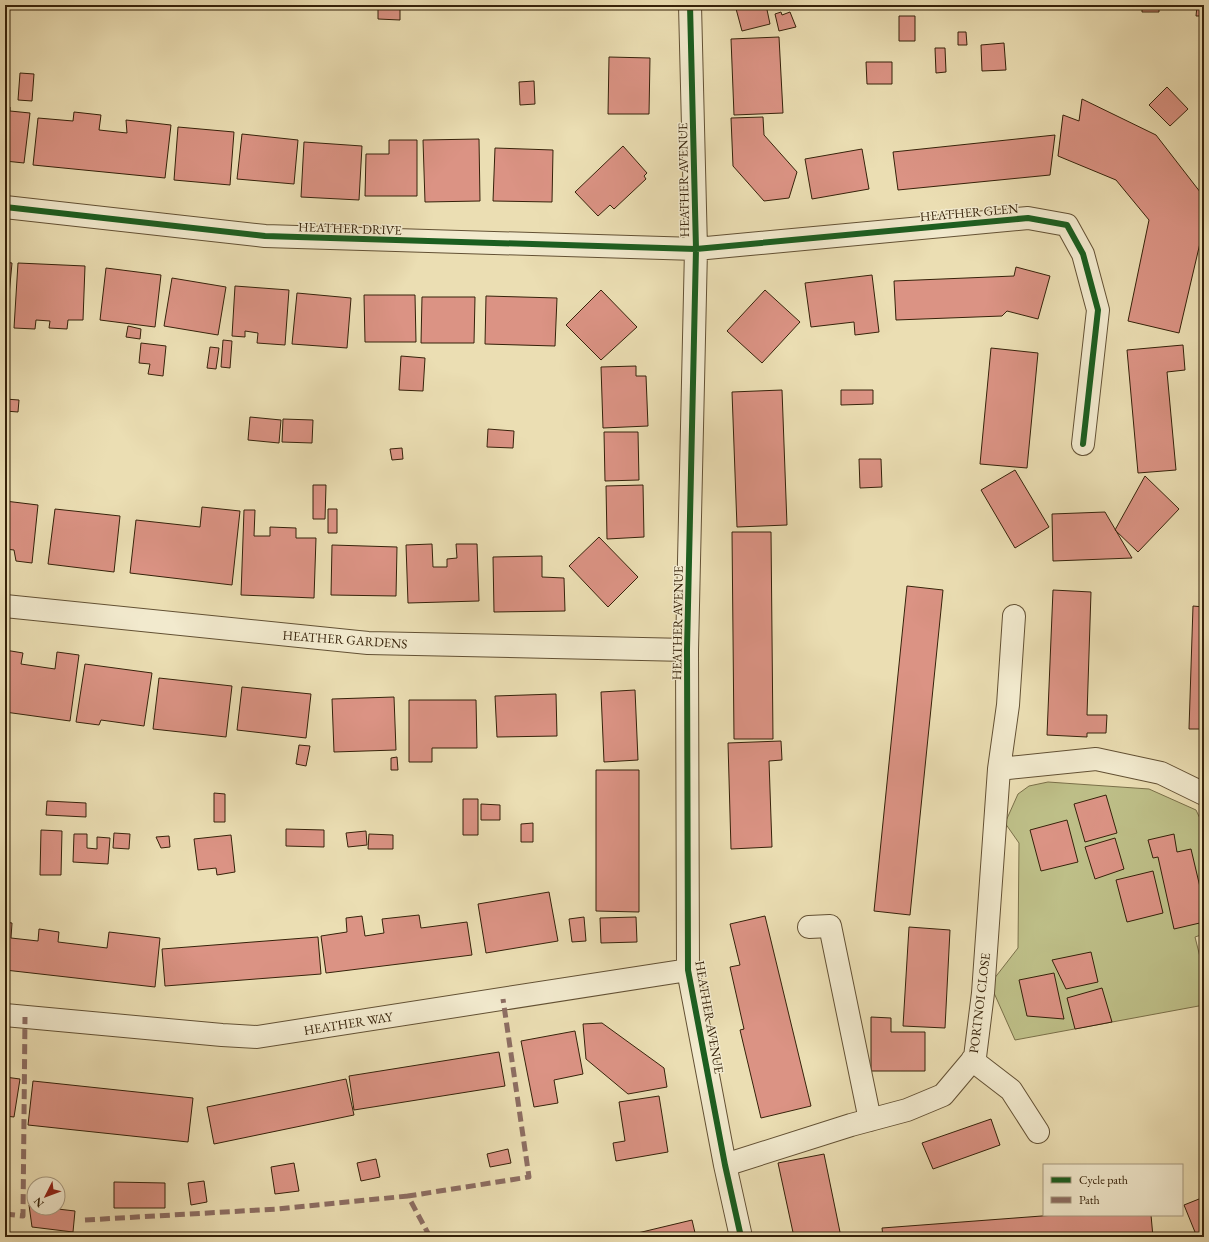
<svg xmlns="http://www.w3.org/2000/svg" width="1209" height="1242" font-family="'EB Garamond',serif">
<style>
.green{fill:#bebf88;stroke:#7a7049}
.building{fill:#db9384;stroke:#36220a}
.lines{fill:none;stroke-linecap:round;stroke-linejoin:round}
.minor-casing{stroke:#635134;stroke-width:24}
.minor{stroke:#f2eace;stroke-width:22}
.quiet{stroke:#8d6e63;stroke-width:5;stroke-dasharray:10 5;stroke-linecap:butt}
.cycleway-casing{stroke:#f2eace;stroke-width:8}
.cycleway{stroke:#1b5e20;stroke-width:6}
.labels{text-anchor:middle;stroke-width:3;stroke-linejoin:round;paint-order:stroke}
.street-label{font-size:13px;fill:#36220a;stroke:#f2eace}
</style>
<rect width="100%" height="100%" fill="#ebdeb3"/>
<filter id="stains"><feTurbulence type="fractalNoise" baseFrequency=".005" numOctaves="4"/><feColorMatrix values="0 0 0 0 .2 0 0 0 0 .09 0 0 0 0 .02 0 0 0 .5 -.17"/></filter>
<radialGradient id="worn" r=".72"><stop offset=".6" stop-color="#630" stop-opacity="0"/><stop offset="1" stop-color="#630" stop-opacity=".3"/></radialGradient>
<!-- green -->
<path class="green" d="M1048 782 1149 789 1196 810 1204 827V934L1195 937 1204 973V1005L1015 1040 990 984 1018 948 1019 843 1005 823 1018 794 1029 786Z"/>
<!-- building -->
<path class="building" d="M378 5H400V20L378 19Z
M735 5H766L770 24 742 31Z
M1142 5H1159V12H1142Z
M1197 6 1204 7V16H1196Z
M781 12 782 15 790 12 796 27 779 31 775 14Z
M899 16H915V41H899Z
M958 32H966L967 45H958Z
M779 37 783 113 734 115 731 39Z
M1004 43 1006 70 982 71 981 45Z
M935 48H945L946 72 936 73Z
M609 57 650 58 649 114H608Z
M866 62H892V84H867Z
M20 73 34 74 32 101 18 100Z
M534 81 535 104 520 105 519 82Z
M1167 87 1188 109 1170 126 1149 105Z
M1082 99 1156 135 1204 197V226L1179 333 1128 321 1149 220 1116 180 1058 156 1063 115 1079 121Z
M5 106 10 107V111L30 113 24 163 5 161Z
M74 112 101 115 99 130 127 133 126 120 171 125 165 178 33 165 38 118 73 121Z
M763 117 764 135 797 172 789 198 764 201 733 166 731 118Z
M178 127 234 132 230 185 174 180Z
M242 134 298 140 294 184 237 179Z
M1055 135 1050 175 898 190 893 152Z
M479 139 480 201 425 202 423 140Z
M389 140H417V196H365L366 154H389Z
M304 142 362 146 359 200 301 197Z
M623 146 647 173 644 176 646 179 614 209 610 205 598 216 575 192Z
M495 148 553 150 552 202 493 201Z
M862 149 869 189 812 199 805 159Z
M5 262 12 263 7 317 5 316Z
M18 263 85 266 83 320H68L67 329 49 328 50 321 36 320 35 329 14 328Z
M1016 267 1050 276 1038 319 1007 311 1002 316 896 320 894 281 1014 276Z
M106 268 161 275 155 327 100 320Z
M872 275 879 332 855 335 854 322 811 327 805 283Z
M172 278 226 287 218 335 164 326Z
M235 286 289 290 285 345 257 343 258 333 245 331V337L232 336Z
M601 290 637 327 601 360 566 325Z
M765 290 800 322 762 363 727 331Z
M297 293 351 298 347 348 292 344Z
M364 295H415L416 342H365Z
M486 296 557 298 555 346 485 344Z
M422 297H475L474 343H421Z
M128 326 141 329 140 339 126 337Z
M223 340 232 341 230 368 221 367Z
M141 343 166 346 163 376 148 374 150 364 139 363Z
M1183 345 1185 370 1167 372 1176 470 1138 473 1127 350Z
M210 347 219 348 216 369 207 368Z
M991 348 1038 353 1027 468 980 464Z
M401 356 425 358 423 391 399 390Z
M636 366V376H646L648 426 603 428 601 367Z
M782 390 787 525 737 527 732 392Z
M841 390H873V404L841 405Z
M5 399 19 400 18 412 5 411Z
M250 417 281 420 279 443 248 440Z
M283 419 313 420 312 443 282 442Z
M488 429 514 431 513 448 487 447Z
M604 432H638L639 480 605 481Z
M402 448 403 459 392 460 390 449Z
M859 459H881L882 487 860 488Z
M1015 470 1049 527 1015 548 981 490Z
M1145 476 1179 509 1138 552 1115 530Z
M313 485H326L325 519H313Z
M643 485 644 537 607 539 606 486Z
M5 501 38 505 32 563 16 561 14 550 5 549Z
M202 507 240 511 232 585 130 573 136 520 200 527Z
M55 509 120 516 114 572 48 564Z
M328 509H337V533H328Z
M244 510H255L254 536H270V527L296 528V538H316L314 598 241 595Z
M1105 512 1132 558 1053 561 1052 514Z
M732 532H771L773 739H734Z
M599 537 638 577 608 607 569 566Z
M432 544 433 567H447V559L457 558 456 544H477L479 601 408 603 406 545Z
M332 545 397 547 396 596 331 595Z
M542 556V577L564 578 565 611 494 612 493 557Z
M907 586 943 590 910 915 874 911Z
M1053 590 1091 592 1087 715H1107L1106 733H1087V737L1047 735Z
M1193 606 1204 607V729H1189Z
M5 650 23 653 21 664 55 669 57 652 79 655 70 721 5 712Z
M85 664 152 673 144 726 101 720 99 725 76 722Z
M159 678 232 686 226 737 153 729Z
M242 687 311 694 306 738 237 730Z
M635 690 638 760 604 762 601 692Z
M556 694 557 736 497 737 495 696Z
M394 697 396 750 334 752 332 699Z
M409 700H476L477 748H432V762H409Z
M781 741 782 760 769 761 772 847 731 849 728 743Z
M299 745 310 746 306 766 296 764Z
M397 757 398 770H391V758Z
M596 770H639V912L596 911Z
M214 793 225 794V822H214Z
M1106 795 1117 833 1085 842 1074 804Z
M463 799H478V835H463Z
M47 801 86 803V817L46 815Z
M481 804 500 805V820H481Z
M1067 820 1078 862 1041 871 1030 830Z
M533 823V842H521V824Z
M286 829 324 830V847L286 846Z
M41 830 62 831 61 875H40Z
M366 831 367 845 348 847 346 833Z
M114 833 130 834 129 849 113 848Z
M74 834H87V848L97 849V837L110 838 108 864 73 862Z
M369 834 393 835V849H368Z
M1174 834 1177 852 1191 849 1204 904V922L1174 929 1158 857 1153 858 1148 840Z
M231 835 235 872 217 875 216 868 198 870 194 839Z
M169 836 170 847 161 848 156 837Z
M1115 838 1124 869 1095 879 1085 847Z
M1153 871 1163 913 1127 922 1116 880Z
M549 892 558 941 486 953 478 904Z
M419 915 421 928 467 922 472 955 326 973 321 936 347 932 346 918 362 916 365 936 384 933 382 919Z
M765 916 811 1106 761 1118 740 1030 744 1029 730 967 740 965 730 924Z
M584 917 586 941 572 942 569 919Z
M636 917 637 942 601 943 600 918Z
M5 922 12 923 11 938 38 941 39 929 59 932 58 942 107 948 109 932 160 938 155 987 5 970Z
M909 927 950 930 945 1028 903 1026Z
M318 937 321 974 165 986 162 949Z
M1091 952 1098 982 1066 989 1052 960Z
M1054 973 1064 1019 1027 1016 1019 980Z
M1102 988 1112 1022 1075 1029 1067 998Z
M871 1017 891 1018V1032H925V1071H871Z
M602 1023 664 1068 667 1087 628 1094 586 1059 583 1024Z
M575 1031 583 1074 554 1080 558 1103 534 1107 521 1041Z
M499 1052 505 1086 354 1110 349 1076Z
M5 1077 20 1079 14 1117 5 1116Z
M346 1079 354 1115 214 1144 207 1107Z
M33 1081 193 1098 188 1142 28 1125Z
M659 1096 668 1152 616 1161 613 1143 625 1141 619 1102Z
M991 1119 1000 1145 933 1169 922 1143Z
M508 1149 511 1163 490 1167 487 1154Z
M824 1154 841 1237H794L778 1163Z
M376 1159 380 1177 361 1181 357 1163Z
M294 1163 299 1191 275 1194 271 1167Z
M204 1181 207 1202 191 1205 188 1183Z
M114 1182 165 1183V1208H114Z
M1204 1197V1234L1197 1237 1184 1205Z
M29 1205 34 1206V1208H49L75 1211 73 1232 32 1227Z
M1055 1215H1151L1153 1237H883L882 1228Z
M692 1220 696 1237H621Z"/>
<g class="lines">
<defs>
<path id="minor" d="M690 5 696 249 687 650 688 970 725 1165 741 1237
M5 207 265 236 696 249 1028 218 1067 225 1083 254 1098 310 1083 444
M5 606 368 643 687 650
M999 769 1096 759 1161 773 1204 794
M809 927 830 926 870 1120
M5 1015 222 1035 257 1037 688 970
M972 1060 1011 1090 1038 1132
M725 1165 851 1125 907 1110 943 1095 975 1057 983 993 999 769 1008 705 1014 616"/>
</defs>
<!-- minor casing -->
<use href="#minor" class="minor-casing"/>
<!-- minor -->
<use href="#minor" class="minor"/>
<!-- quiet -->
<path class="quiet" d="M5 1214 23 1216 25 1017
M85 1220 277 1209 408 1196
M430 1237 408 1196 529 1177 503 999"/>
<defs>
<path id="cycleway" d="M690 5 696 249 687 650 688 970 725 1165 741 1237
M5 207 265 236 696 249 1028 218 1067 225 1083 254 1098 310 1083 444"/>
</defs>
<!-- cycleway casing -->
<use href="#cycleway" class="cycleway-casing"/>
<!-- cycleway -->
<use href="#cycleway" class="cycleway"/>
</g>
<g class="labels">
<!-- street labels -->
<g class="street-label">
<text transform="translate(683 180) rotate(-91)" y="5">HEATHER AVENUE</text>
<text transform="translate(969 212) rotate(-5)" y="5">HEATHER GLEN</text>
<text transform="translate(350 228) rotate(2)" y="5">HEATHER DRIVE</text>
<text transform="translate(677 623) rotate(-89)" y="5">HEATHER AVENUE</text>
<text transform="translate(345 639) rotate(4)" y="5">HEATHER GARDENS</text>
<text transform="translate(979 1003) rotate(-83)" y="5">PORTNOI CLOSE</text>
<text transform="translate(710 1017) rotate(80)" y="5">HEATHER AVENUE</text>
<text transform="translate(348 1023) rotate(-9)" y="5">HEATHER WAY</text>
</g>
</g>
<!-- margin -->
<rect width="1209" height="1242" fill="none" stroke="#ebdeb3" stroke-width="20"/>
<rect x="6" y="6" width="1197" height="1230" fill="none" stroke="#36220a" stroke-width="2"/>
<rect x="10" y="10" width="1189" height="1222" fill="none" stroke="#36220a"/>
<!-- legend -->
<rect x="1043" y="1164" width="140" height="52" fill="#f2eace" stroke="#a79a80"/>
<rect x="1051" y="1177" width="20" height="6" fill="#1b5e20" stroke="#a79a80"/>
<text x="1079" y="1184" font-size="12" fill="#36220a">Cycle path</text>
<rect x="1051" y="1197" width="20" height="6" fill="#8d6e63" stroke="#a79a80"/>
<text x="1079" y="1204" font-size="12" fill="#36220a">Path</text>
<!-- north arrow -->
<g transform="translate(46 1196) rotate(228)"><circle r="19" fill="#f2eace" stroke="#a79a80"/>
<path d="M0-3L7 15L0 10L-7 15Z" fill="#8f2418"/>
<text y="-6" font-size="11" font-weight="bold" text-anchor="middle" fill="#36220a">N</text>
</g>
<rect width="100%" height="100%" filter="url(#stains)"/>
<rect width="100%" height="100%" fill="url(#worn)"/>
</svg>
